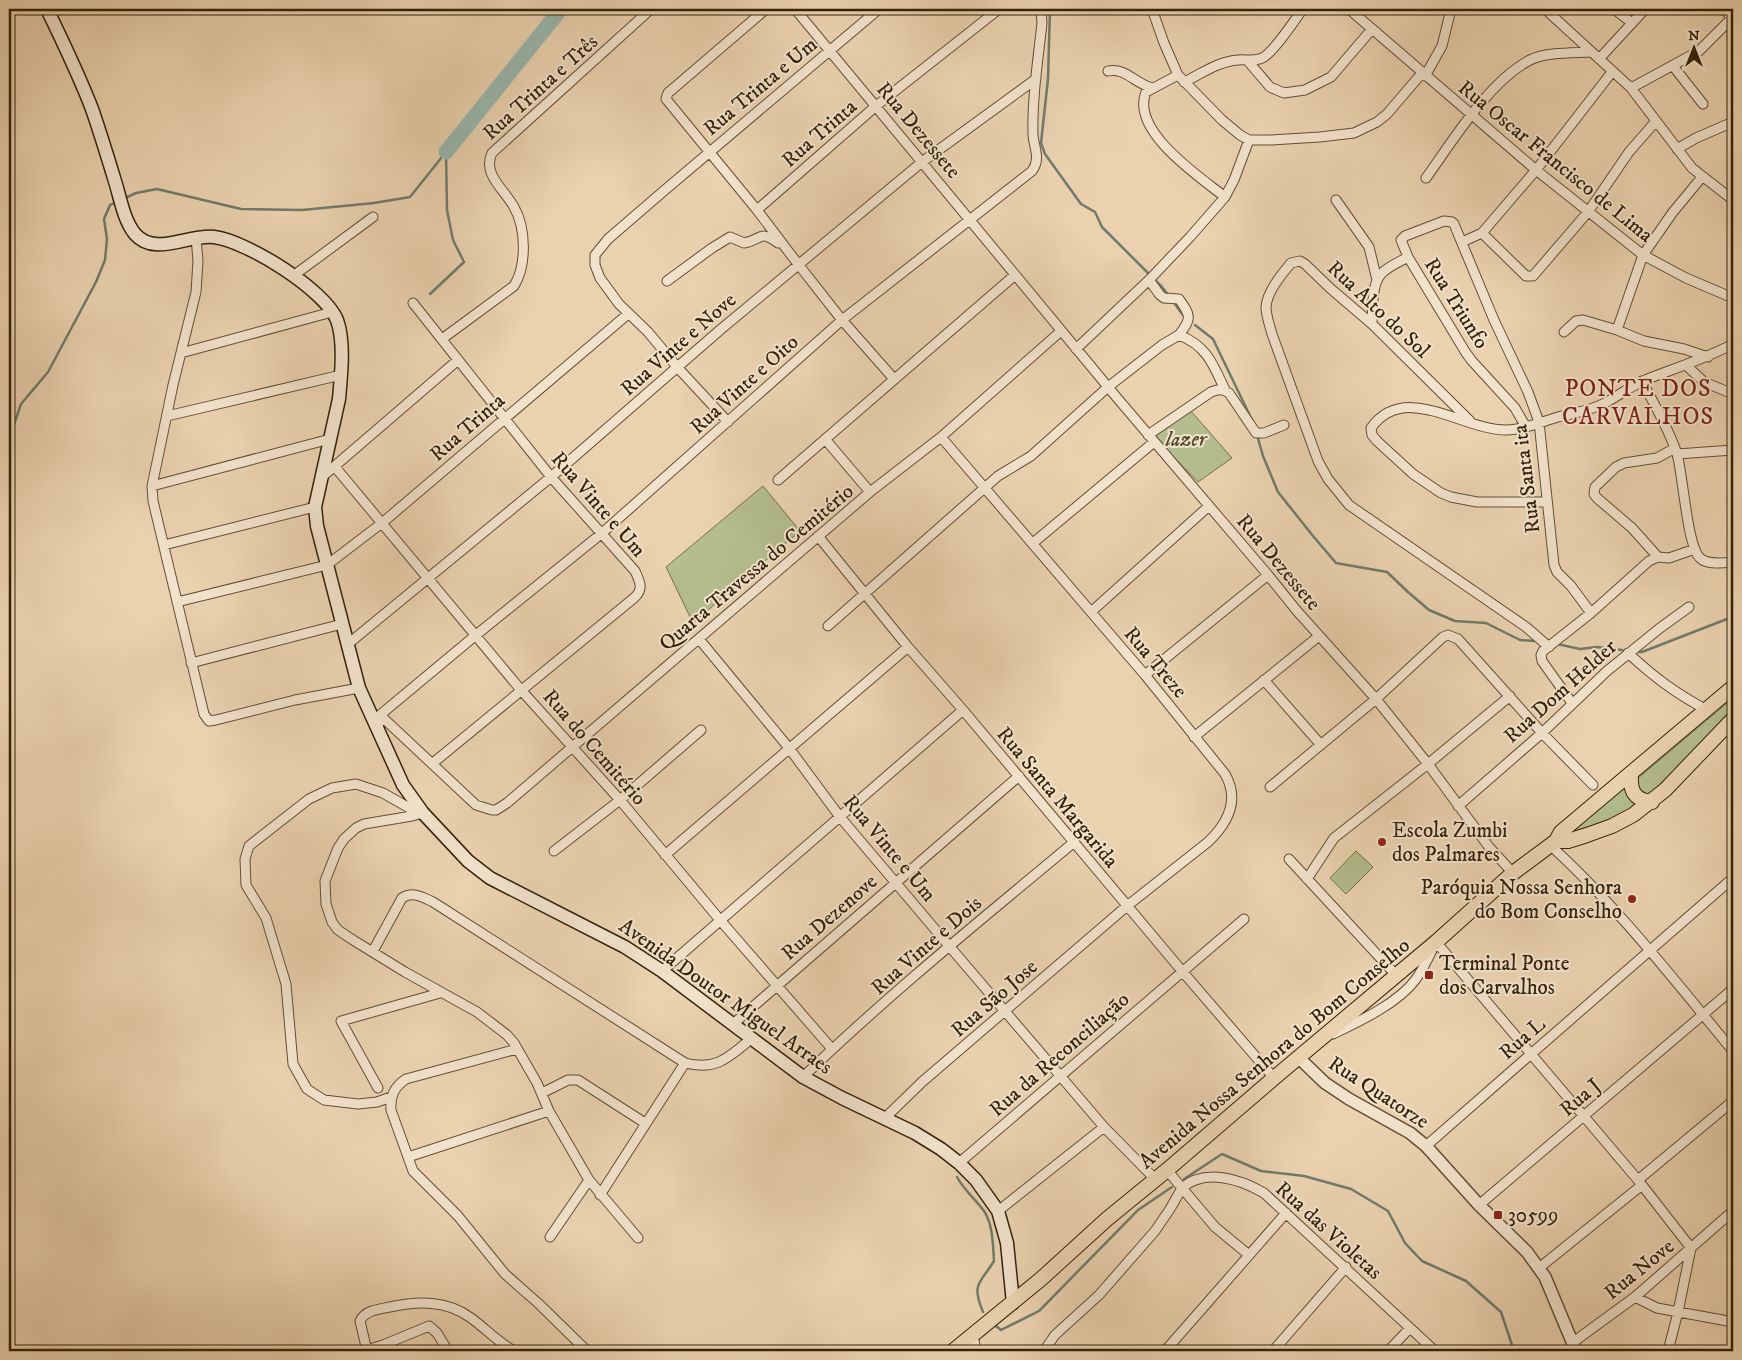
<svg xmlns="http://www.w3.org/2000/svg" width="1742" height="1360" font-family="'IM FELL DW Pica',serif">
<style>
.green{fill:#b3bd8d;stroke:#74704c}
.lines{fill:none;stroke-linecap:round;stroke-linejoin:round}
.stream{stroke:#707b6c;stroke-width:2.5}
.river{stroke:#98b7ad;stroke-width:15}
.minor-casing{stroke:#624e33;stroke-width:11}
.tertiary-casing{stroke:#624e33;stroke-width:14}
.secondary-casing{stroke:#34220a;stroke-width:15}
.primary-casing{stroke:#34220a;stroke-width:16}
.minor{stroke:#f1e2cb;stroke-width:9}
.tertiary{stroke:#f1e2cb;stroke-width:11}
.secondary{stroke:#f1e2cb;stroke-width:12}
.primary{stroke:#ead2af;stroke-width:14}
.poi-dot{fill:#8f2418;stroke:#f1e2cb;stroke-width:2}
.labels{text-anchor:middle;stroke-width:4;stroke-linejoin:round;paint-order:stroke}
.street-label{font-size:21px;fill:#34220a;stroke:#f1e2cb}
.park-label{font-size:21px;font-style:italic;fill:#54492b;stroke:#f1e2cb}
.poi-label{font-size:21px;fill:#34220a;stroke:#f1e2cb;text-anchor:start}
.quarter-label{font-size:24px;letter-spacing:1px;fill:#7a1f14;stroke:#f1e2cb}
</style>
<rect width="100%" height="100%" fill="#ead2af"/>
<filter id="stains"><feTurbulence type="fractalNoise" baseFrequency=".004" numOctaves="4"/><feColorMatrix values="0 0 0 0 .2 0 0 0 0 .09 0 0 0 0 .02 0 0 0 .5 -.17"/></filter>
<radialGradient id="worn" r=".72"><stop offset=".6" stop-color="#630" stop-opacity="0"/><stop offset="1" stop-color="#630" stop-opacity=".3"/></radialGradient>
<!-- green -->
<path class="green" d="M1190 410 1232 458 1198 482 1152 435Z
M763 486 800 531 693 623 666 567Z
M1733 698V711L1652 793 1648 796H1642L1635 781 1637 779Z
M1625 783C1625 796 1629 802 1641 807L1564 838Z
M1356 851 1373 867 1346 894 1330 878Z"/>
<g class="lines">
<!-- stream -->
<path class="stream" d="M1050 9 1048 79 1041 143 1045 154 1081 204 1095 212 1102 227 1162 287 1169 296
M123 199 136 193 157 189 241 209 302 210 374 203 410 197 446 152
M430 294 464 262 453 240 447 210 446 154
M1172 300 1183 315
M1195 325 1213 339 1253 422
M1257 435 1263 456 1278 492 1313 536 1336 563 1387 572 1408 592 1429 610 1455 621 1486 623 1520 640 1535 641
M9 439 21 404 48 372 96 282 105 260 107 239 104 219 110 205 116 202
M1557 644 1580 649 1597 647 1622 650
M1639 652H1642L1727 619 1733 612
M957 1177C964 1190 975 1199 984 1211 993 1224 993 1246 994 1261 980 1284 971 1283 983 1312
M1184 1179 1222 1154 1261 1171 1304 1176 1351 1189 1388 1211 1405 1243 1422 1261 1466 1281 1501 1312 1514 1351
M996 1326 1001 1330 1039 1311 1138 1210 1172 1187"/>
<!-- river -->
<path class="river" d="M446 152 561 9"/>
<defs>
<path id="minor" d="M766 9 668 93 666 99 757 210 798 264 842 320 894 379
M795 9 1118 399 1268 575 1297 611 1376 699 1428 764 1489 847 1513 873
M1152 9 1164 43 1178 75 1222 120 1240 135 1249 140H1271L1320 137 1354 133 1377 122 1387 114 1422 73
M1349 9 1536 170 1643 255 1686 278 1733 298
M1545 9 1631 88 1692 168 1733 200
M1614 9 1632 23
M1723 9 1733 18
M1599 59 1645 9
M1247 60 1270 87 1284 93 1305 90 1331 77 1372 29
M1673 66 1703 104
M1108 71C1126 67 1136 85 1153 88
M1178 75 1146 92C1130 131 1200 177 1225 197
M1425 76 1442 46 1451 9
M1184 82C1201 74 1219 61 1238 60 1246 59 1257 62 1264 57 1277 48 1293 22 1303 9
M1631 88 1699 51 1733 17
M1677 149 1696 138 1733 122
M1702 177 1673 212 1643 255 1617 330 1644 341 1684 349 1708 357
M1426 178C1452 142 1489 81 1530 60 1545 52 1573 53 1591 52
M1336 200 1369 247 1377 280
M757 210 876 106 999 9
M1482 233 1526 276H1533L1588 212 1629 152 1656 121
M196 237 198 261 196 292 173 385 152 486 153 501 204 714 209 721 216 720 295 700 359 688
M1462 242 1482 233 1536 170 1612 72
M293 276 373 217
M1149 280 1160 295 1164 298 1179 299C1191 316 1192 318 1179 335
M667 281 712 248 730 237 744 243C762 240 759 229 778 243
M413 303 551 477 635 571C640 582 644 589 634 598L433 763
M1372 324C1373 309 1371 286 1381 274 1387 267 1399 262 1408 257
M1564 332 1576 321 1583 320 1617 330
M442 339 514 286C527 265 526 228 514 207 504 189 482 174 492 153L651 9
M1076 349 1150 279 1190 237 1225 197 1234 180 1249 140
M181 353 332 312
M1687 366 1704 382 1733 394
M1642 381C1654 404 1669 429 1677 454 1683 474 1687 546 1700 558 1707 565 1724 563 1733 562
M167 416 341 375
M1470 421 1372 324 1331 289 1305 264 1300 261 1291 263C1281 275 1267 292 1266 307 1266 316 1270 326 1272 334L1318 461 1328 479 1349 505 1526 627 1549 647
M728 422 678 368 648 332 619 304 600 278 595 265V255L608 239 666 189 879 9
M1526 427 1515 408 1472 361 1466 353 1408 257 1401 240 1405 236 1444 221 1452 222 1454 224 1494 320 1528 392 1539 422 1554 565 1557 572 1571 586 1591 613
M1148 435 1211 392C1219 389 1223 389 1229 393L1256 433H1264L1284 425
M825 439 870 492
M1677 454 1733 450
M335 467 521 690 620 800 720 920 832 1049
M322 477 458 360
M778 480 1015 275
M152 486 330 439
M1547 502H1477L1451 497 1441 493 1413 474 1377 441 1372 435 1371 428C1405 381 1462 430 1506 430 1523 430 1541 422 1558 417 1573 413 1590 411 1605 403 1618 396 1631 386 1645 380 1675 368 1705 359 1733 344
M818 536 908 647 963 710 1182 971 1274 1078
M1033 543 1154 442
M164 545 315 507
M1658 557 1632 528 1597 498 1594 494 1595 487 1616 467 1624 463 1657 458 1675 448
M177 602 327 565 382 523 628 314
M1091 612 1209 506
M828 626 998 476 1031 456 1108 387 1162 345 1179 335C1207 346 1213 364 1225 390
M699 639 789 748 840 817 950 947 1104 1127 1156 1180
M348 644 551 477 720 330 922 162 1036 79
M1628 653C1654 677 1675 693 1707 710
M191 663 342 624
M1145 675 1268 575
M1264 680 1321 745
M1572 703 1542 661 1541 655 1543 651 1591 613 1649 561 1658 557 1669 558 1695 549
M380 715 476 805 492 810H496L507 803 870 492 941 437 1061 331
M378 729 380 715 476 635 601 534 842 320 1032 171C1041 159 1034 148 1033 135 1032 98 1038 60 1042 23L1041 9
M1194 737 1319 636
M1270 787 1376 699 1443 637 1448 635 1458 639 1542 733 1593 785
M1458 806 1542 733 1607 671 1660 628 1689 607
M423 813 412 816 364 824 356 828 344 839 338 848 325 881 326 904 332 922 338 930 353 940 405 972 477 1012 507 1035 514 1043 537 1083 549 1111 589 1180 638 1238
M1550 845C1618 907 1674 980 1733 1051
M554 851 620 800 701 730
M665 855 908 647
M1289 859 1396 975
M1307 879 1334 838 1428 764 1510 696
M373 951 402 898C413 891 422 897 433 902L685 1063C717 1071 729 1057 752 1038
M662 971 963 710
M733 1024 1019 776
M1333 1034C1358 1022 1399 1003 1416 979 1424 968 1430 954 1436 942L1638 1180 1691 1248
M517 1049 406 1079C394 1087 390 1096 391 1110L413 1171 458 1216 505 1274 539 1304 587 1351
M803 1077C889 994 982 919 1073 843
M378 1088 341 1021 440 993
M542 1093 568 1080H578L645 1123
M391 1097 377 1102 358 1104 324 1100 307 1089 293 1064 286 984 266 918 246 885 245 859 249 846 309 799 332 788 356 784 383 793 420 814
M885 1118 922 1082 1127 906 1208 842C1228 823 1240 800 1225 774L1145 675 941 437
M1426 1146 1531 1054 1733 878
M408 1157 549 1111
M959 1163 1244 919
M1638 1180 1733 1101
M600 1195 685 1063
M1479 1205 1733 989
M998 1211 1104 1127
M550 1237 589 1180
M1249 1255 1215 1227 1182 1188C1205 1168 1240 1179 1264 1193L1435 1351
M1539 1268 1642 1185
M1635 1297 1657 1308 1733 1322
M973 1335 976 1351
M1572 1343 1635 1297 1733 1211
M366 1350 383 1345 429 1326 437 1333 448 1351
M367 1351 360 1321C365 1310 380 1309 390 1307 418 1301 447 1300 471 1318 486 1329 498 1342 514 1351
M1044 1351 1055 1335 1099 1295 1155 1231 1170 1209 1182 1188 1167 1170
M1165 1351 1286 1213
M1273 1351 1346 1267
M1388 1351 1410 1328
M1668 1351 1678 1312 1691 1248"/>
<path id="tertiary" d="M1299 1058 1325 1083 1349 1099 1410 1133 1426 1146 1479 1205 1527 1252 1545 1277 1576 1351"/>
<path id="secondary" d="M47 9C63 42 79 75 92 109 100 132 107 155 114 178 120 196 123 219 135 234 155 257 188 234 214 237 247 241 325 290 337 320 345 342 341 376 339 399L315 507 317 526 359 688 403 785 423 813 468 861 490 878 625 947 662 971 803 1077 842 1098 915 1133 941 1149 959 1163 976 1180 998 1211 1007 1243 1013 1303"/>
<path id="primary" d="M1631 773C1630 790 1633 800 1652 802
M1556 841H1568L1587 835 1612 826 1633 815 1665 790 1733 719
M953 1351 1041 1279 1107 1219 1167 1170 1274 1078 1436 942 1513 873 1556 841 1561 832 1733 687"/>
</defs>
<!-- minor casing -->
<use href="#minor" class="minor-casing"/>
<!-- tertiary casing -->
<use href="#tertiary" class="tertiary-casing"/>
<!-- secondary casing -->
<use href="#secondary" class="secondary-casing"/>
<!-- primary casing -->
<use href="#primary" class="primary-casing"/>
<!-- minor -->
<use href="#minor" class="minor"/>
<!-- tertiary -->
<use href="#tertiary" class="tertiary"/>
<!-- secondary -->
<use href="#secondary" class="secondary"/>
<!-- primary -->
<use href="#primary" class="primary"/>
</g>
<!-- markers -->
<g class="poi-dot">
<circle cx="1382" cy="842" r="5"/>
<circle cx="1632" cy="899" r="5"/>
<rect x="1424" y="970" width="10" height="10" rx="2.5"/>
<rect x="1493" y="1210" width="10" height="10" rx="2.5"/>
</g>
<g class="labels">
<!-- street labels -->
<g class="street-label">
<text transform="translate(760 86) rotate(-40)" y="7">Rua Trinta e Um</text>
<text transform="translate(540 87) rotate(-42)" y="7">Rua Trinta e Três</text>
<text transform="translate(919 130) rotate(50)" y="7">Rua Dezessete</text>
<text transform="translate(819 133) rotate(-41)" y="7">Rua Trinta</text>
<text transform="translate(1556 161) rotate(39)" y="7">Rua Oscar Francisco de Lima</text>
<text transform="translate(1457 303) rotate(58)" y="7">Rua Triunfo</text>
<text transform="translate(1379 309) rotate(43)" y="7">Rua Alto do Sol</text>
<text transform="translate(678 344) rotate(-41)" y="7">Rua Vinte e Nove</text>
<text transform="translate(744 384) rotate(-42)" y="7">Rua Vinte e Oito</text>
<text transform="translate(467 427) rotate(-41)" y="7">Rua Trinta</text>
<text transform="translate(1526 479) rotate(-97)" y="7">Rua Santa ita</text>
<text transform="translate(599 504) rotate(49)" y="7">Rua Vinte e Um</text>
<text transform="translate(1279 562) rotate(50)" y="7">Rua Dezessete</text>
<text transform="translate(756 567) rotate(-40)" y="7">Quarta Travessa do Cemitério</text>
<text transform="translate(1156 662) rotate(50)" y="7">Rua Treze</text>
<text transform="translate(1560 691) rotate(-42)" y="7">Rua Dom Helder</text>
<text transform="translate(595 747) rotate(49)" y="7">Rua do Cemitério</text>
<text transform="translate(1058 797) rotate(50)" y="7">Rua Santa Margarida</text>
<text transform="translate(890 848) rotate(50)" y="7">Rua Vinte e Um</text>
<text transform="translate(829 917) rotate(-41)" y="7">Rua Dezenove</text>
<text transform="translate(926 945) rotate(-41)" y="7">Rua Vinte e Dois</text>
<text transform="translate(726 996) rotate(35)" y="7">Avenida Doutor Miguel Arraes</text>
<text transform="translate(994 998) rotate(-41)" y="7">Rua São Jose</text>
<text transform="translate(1522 1038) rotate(-41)" y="7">Rua L</text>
<text transform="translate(1274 1053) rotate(-40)" y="7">Avenida Nossa Senhora do Bom Conselho</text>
<text transform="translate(1059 1054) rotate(-41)" y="7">Rua da Reconciliação</text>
<text transform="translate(1379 1092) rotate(33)" y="7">Rua Quatorze</text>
<text transform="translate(1580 1097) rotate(-40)" y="7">Rua J</text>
<text transform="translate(1329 1230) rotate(42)" y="7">Rua das Violetas</text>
<text transform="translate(1639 1269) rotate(-39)" y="7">Rua Nove</text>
</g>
<!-- park labels -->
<g class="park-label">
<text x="1186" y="446">lazer</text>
</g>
<!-- poi labels -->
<g class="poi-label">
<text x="1392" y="837">Escola Zumbi<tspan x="1392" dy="24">dos Palmares</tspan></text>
<text x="1622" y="894" text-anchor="end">Paróquia Nossa Senhora<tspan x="1622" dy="24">do Bom Conselho</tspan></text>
<text x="1439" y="970">Terminal Ponte<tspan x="1439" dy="24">dos Carvalhos</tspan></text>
<text x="1508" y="1222">30599</text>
</g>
<!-- quarter labels -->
<g class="quarter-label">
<text x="1638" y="396">PONTE DOS<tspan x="1638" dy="28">CARVALHOS</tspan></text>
</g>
</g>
<!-- margin -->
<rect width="1742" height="1360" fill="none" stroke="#ead2af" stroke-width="30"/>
<rect x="10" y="10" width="1722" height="1340" fill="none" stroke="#34220a" stroke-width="2.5"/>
<rect x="15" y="15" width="1712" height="1330" fill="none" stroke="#34220a"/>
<!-- north arrow -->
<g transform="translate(1694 48)" stroke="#f1e2cb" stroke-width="4" paint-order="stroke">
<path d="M0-4L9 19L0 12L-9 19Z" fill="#34220a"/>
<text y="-8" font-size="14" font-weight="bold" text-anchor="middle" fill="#34220a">N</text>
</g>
<rect width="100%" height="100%" filter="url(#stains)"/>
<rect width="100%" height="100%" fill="url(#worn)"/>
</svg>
